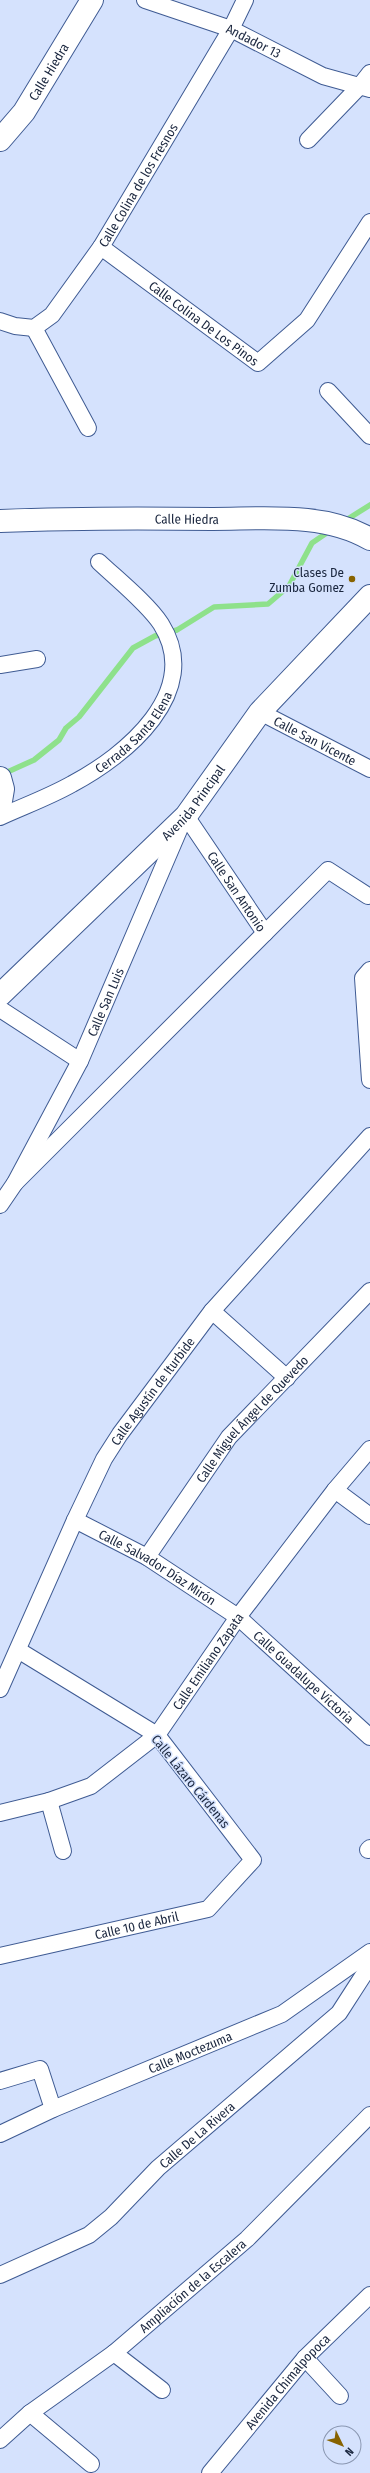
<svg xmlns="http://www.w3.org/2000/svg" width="370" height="2473" font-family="'Fira Sans Condensed',sans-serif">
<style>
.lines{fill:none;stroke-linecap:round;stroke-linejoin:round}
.stream{stroke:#8ee18b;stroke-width:5.5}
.street-casing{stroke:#3f5b93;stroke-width:18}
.secondary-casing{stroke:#3f5b93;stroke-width:24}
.street{stroke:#fff;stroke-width:16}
.secondary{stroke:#fff;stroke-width:22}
.poi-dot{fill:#886300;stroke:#d5e2fd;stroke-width:1.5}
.labels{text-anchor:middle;stroke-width:3;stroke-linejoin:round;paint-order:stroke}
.street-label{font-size:13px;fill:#1a263e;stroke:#d5e2fd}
.poi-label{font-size:13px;fill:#1a263e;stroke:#d5e2fd;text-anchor:end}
</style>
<rect width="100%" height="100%" fill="#d5e2fd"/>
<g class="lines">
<!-- stream -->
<path class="stream" d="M343 522 370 505
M3 774 34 760 59 740 66 728 79 717 133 648 155 636 177 630 214 607 268 604 289 586 312 543 331 530"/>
<defs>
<g id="street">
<path id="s1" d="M145 0 231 29 323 76 370 89"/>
<path d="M308 140 359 87 370 73"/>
<path id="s2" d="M101 247 258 363 307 320 370 222"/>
<path id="s3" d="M0 321 15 326 34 328 52 315 101 247 231 29 245 0"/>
<path d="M34 328 88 428"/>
<path d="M328 391 370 436"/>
<path d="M0 665 37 659"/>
<path id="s4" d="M260 712 370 769"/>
<path id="s5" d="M186 816 265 933"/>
<path id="s6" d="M0 817C24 806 49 797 72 784 125 756 204 692 161 624 148 604 117 579 99 562"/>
<path d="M370 970 363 978 370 1080"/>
<path d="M0 1009 80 1061"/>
<path d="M15 1183 328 870 368 896"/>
<path id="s7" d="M0 1205 15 1183 80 1061 182 823"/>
<path d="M212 1311 287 1378"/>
<path d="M335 1490 370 1516"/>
<path id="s8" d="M75 1520 147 1557 238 1617 370 1737"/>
<path id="s9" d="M147 1557 229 1437 370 1291"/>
<path id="s10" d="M0 1689 75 1520 104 1459 120 1434 212 1311 370 1136"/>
<path d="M49 1801 63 1851"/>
<path id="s11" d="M0 1813 49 1801 91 1786 157 1735 238 1617 335 1490 370 1449"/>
<path d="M368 1850 370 1848"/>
<path id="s12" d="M0 1956 208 1909 253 1860 157 1735 18 1650"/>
<path d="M0 2081 40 2069 53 2109"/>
<path id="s13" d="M0 2134 53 2109 282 2014 370 1952"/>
<path id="s14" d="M0 2275 89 2235 111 2217 158 2168 339 2013 370 1965"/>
<path d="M114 2353 162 2390"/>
<path d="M305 2358 340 2396"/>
<path d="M30 2413 91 2464"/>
<path id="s15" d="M0 2440 30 2413 114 2353 247 2239 370 2115"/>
<path id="s16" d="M210 2473 305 2358 370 2295"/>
</g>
<g id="secondary">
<path id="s17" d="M0 140 24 112 92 0"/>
<path id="s18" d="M0 521C71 518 142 518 213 519 264 519 324 512 370 539"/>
<path d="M0 778 3 789 0 807"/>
<path id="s19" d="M0 995 186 816 260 712 370 596"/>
</g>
</defs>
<!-- street casing -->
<use href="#street" class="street-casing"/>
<!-- secondary casing -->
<use href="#secondary" class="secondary-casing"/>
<!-- street -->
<use href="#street" class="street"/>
<!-- secondary -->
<use href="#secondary" class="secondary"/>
</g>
<!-- markers -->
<circle class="poi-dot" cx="352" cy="579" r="4"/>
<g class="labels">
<!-- street labels -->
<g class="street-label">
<text dy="5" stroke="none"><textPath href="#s1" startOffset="116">Andador 13</textPath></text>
<text dy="5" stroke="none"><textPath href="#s17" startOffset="84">Calle Hiedra</textPath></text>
<text dy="5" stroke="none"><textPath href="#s3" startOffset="213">Calle Colina de los Fresnos</textPath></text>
<text dy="5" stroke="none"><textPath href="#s2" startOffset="128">Calle Colina De Los Pinos</textPath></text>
<text dy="5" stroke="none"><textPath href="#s18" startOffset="187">Calle Hiedra</textPath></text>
<text dy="5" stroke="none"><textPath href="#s6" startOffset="161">Cerrada Santa Elena</textPath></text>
<text dy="5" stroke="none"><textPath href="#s4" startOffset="62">Calle San Vicente</textPath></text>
<text dy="5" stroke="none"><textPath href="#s19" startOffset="273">Avenida Principal</textPath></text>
<text dy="5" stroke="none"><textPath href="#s5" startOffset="91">Calle San Antonio</textPath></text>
<text dy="5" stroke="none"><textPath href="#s7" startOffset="229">Calle San Luis</textPath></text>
<text dy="5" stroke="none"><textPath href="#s10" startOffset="336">Calle Agustín de Iturbide</textPath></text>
<text dy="5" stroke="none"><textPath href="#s9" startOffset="174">Calle Miguel Ángel de Quevedo</textPath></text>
<text dy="5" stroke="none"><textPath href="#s8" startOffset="95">Calle Salvador Díaz Mirón</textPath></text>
<text dy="5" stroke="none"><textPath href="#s11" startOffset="268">Calle Emiliano Zapata</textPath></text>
<text dy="5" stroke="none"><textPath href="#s8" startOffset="279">Calle Guadalupe Victoria</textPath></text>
<text transform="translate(191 1781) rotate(51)" y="5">Calle Lázaro Cárdenas</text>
<text dy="5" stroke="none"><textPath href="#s12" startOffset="140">Calle 10 de Abril</textPath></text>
<text dy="5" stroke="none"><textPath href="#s13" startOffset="207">Calle Moctezuma</textPath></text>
<text dy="5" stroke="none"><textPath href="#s14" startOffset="245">Calle De La Rivera</textPath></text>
<text dy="5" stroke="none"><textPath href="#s15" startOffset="247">Ampliación de la Escalera</textPath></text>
<text dy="5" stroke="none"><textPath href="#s16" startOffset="120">Avenida Chimalpopoca</textPath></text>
</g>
<!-- poi labels -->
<g class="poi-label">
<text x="344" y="577">Clases De<tspan x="344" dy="15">Zumba Gomez</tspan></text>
</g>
</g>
<!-- north arrow -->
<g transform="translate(342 2445) rotate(133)"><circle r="19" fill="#d5e2fd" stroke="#8a97b1"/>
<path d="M0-3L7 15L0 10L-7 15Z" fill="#886300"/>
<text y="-6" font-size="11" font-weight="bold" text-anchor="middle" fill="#1a263e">N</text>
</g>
</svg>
